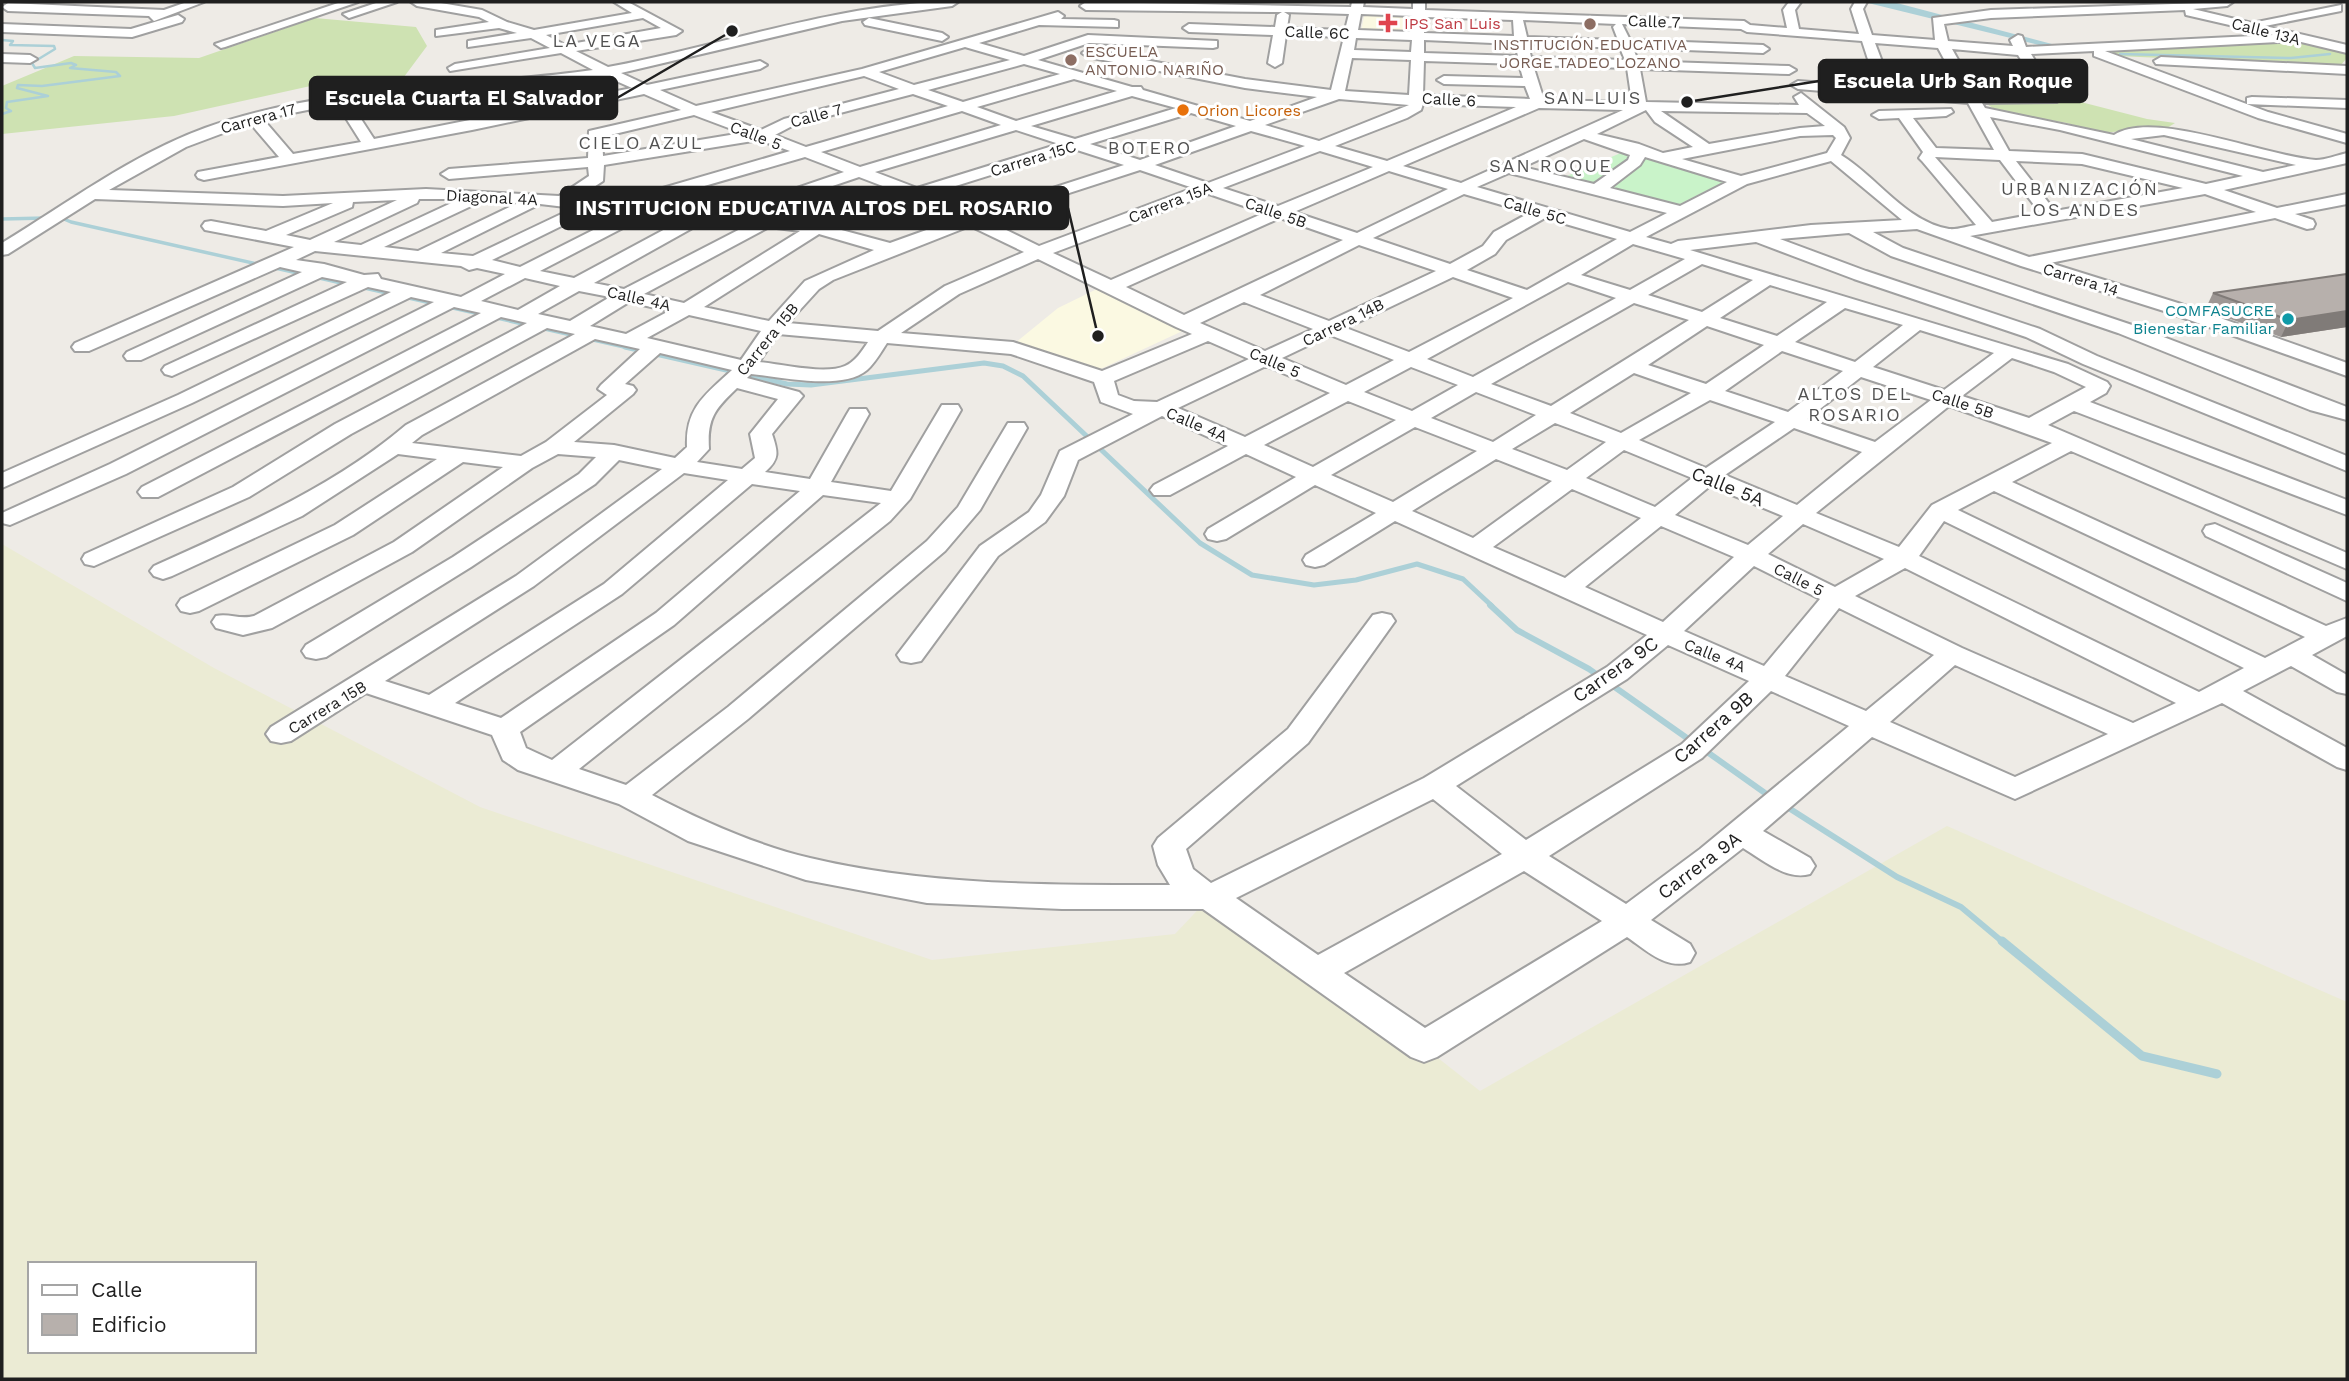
<svg xmlns="http://www.w3.org/2000/svg" width="2349" height="1381" font-family="'Work Sans',sans-serif">
<style>
.education{fill:#fbf9e2}
.farmland{fill:#ebebd4;fill-rule:evenodd}
.grass{fill:#cee2b2}
.park{fill:#c9f3c9}
.lines{fill:none;stroke-linecap:round;stroke-linejoin:round}
.stream-far4{stroke:#acd0d7;stroke-width:2.5}
.stream-far3{stroke:#acd0d7;stroke-width:3.5}
.stream-far2{stroke:#acd0d7;stroke-width:5}
.stream-far1{stroke:#acd0d7;stroke-width:6}
.stream{stroke:#acd0d7;stroke-width:9}
.canal{fill:#acd0d7;fill-rule:evenodd}
.minor-casing{stroke:#a0a0a0;stroke-width:4}
.minor{fill:#fff;fill-rule:evenodd}
.wall{fill:#9d9794}
.shaded-wall{fill:#807b78}
.building{fill:#b7b0ac;stroke:#807b78;stroke-width:2}
.health-dot{fill:#e0444e;stroke:#fff;stroke-width:2.5}
.education-dot{fill:#8d6e63;stroke:#fff;stroke-width:2.5}
.food-dot{fill:#e8710a;stroke:#fff;stroke-width:2.5}
.culture-dot{fill:#0f9aa8;stroke:#fff;stroke-width:2.5}
.labels{text-anchor:middle;stroke-width:6;stroke-linejoin:round;paint-order:stroke}
.far-street-label{font-size:16px;fill:#1f1f1f;stroke:#fff}
.far-health-label{font-size:16px;fill:#be3a42;stroke:#fff;text-anchor:start}
.far-education-label{font-size:16px;fill:#785e54;stroke:#fff}
.far-food-label{font-size:16px;fill:#c56008;stroke:#fff;text-anchor:start}
.far-culture-label{font-size:16px;fill:#0d838f;stroke:#fff;text-anchor:end}
.far-neighbourhood-label{font-size:18px;letter-spacing:2px;fill:#525252;stroke:#fff}
.street-label{font-size:19px;fill:#1f1f1f;stroke:#fff}
.leader{fill:none;stroke:#1f1f1f;stroke-width:2.5}
.callout-dot{fill:#1f1f1f;stroke:#fff;stroke-width:2.5}
.callout{fill:#1f1f1f;stroke:#1f1f1f;stroke-width:2.5}
.callout-label{font-size:21px;text-anchor:middle;font-weight:bold;fill:#fff}
</style>
<rect width="100%" height="100%" fill="#eeebe6"/>
<!-- education -->
<path class="education" d="M1365 12 1414 14 1412 33 1361 31Z
M1099 288 1189 328 1092 373 1014 344 1058 308Z"/>
<!-- farmland -->
<path class="farmland" d="M2 544 214 668 480 807 932 960 1175 934 1210 897 1424 1047 1480 1091 1947 826 2347 1002V1379H2ZM30 1264H254V1351H30Z"/>
<!-- grass -->
<path class="grass" d="M315 18 416 27 427 46 398 85 369 90 315 85 174 116 2 134V86L74 56 199 58Z
M2296 41 2347 51V58L2340 66 2118 56 2108 50Z
M1980 100 2077 101 2147 119 2175 123 2167 128 2098 133 2067 123 1998 111Z"/>
<!-- park -->
<path class="park" d="M1630 149 1726 181 1676 206 1567 176Z"/>
<g class="lines">
<!-- stream-far4 -->
<path class="stream-far4" d="M2 40 13 41 10 45 54 46 55 49 32 63 35 68 71 63 76 65 70 68 116 72 120 76 42 86 18 85 17 88 48 96 7 102 6 108 11 111 2 114
M2120 54 2291 58 2330 54"/>
<!-- stream-far3 -->
<path class="stream-far3" d="M57 216 71 222 350 285
M2 219 46 218
M360 287 633 349"/>
<!-- stream-far2 -->
<path class="stream-far2" d="M625 347 787 384 811 385 984 363 1003 366 1023 376 1200 543 1252 575 1314 585 1356 580 1417 564 1463 579 1492 606"/>
<!-- stream-far1 -->
<path class="stream-far1" d="M1490 605 1517 630 1589 669 1694 743
M1703 749 1772 798
M1784 805 1897 877 1961 907 2004 943"/>
<!-- stream -->
<path class="stream" d="M2002 941 2142 1056 2217 1074"/>
<!-- canal -->
<path class="canal" d="M1864 2H1893L2052 44 2047 47Z"/>
<defs>
<path id="minor" d="M187 2H204L154 21 149 16 8 11 2 7 8 3 164 10Z
M341 2H358L225 47 221 48 215 44Z
M379 2H397L349 18 343 14Z
M411 2H435L482 10 507 22 534 30 632 13 614 2H628L682 31 676 35 576 51 608 67C719 47 847 0 958 2L952 6 842 21 621 73 647 85 760 61 767 65 760 69 660 90 696 106 862 69 1058 12 1064 16 1061 19 1114 20 1118 21V27L1039 25 979 43 1024 56 1088 35 1217 41V47L1213 48 1089 43 1038 60 1132 87H1141L1143 90 1250 121 1317 97 1245 88 1088 57 1082 53 1088 49 1245 79 1331 90 1344 37 1286 35 1282 63 1275 67 1268 63 1273 35 1189 32 1183 28 1189 24 1275 27 1277 15 1282 12 1086 10 1080 6 1086 2 1351 7 1352 2H1364L1363 7 1413 9V2H1425V10L1744 21 1750 25 1787 28 1783 10 1789 2H1801L1795 10 1799 29 1859 34 1851 9 1855 2H1867L1863 9 1872 35 1935 40 1933 18 1991 10 2233 2 2227 6 2193 9 2252 23 2341 5V11L2265 26 2347 45V53L2297 41 2105 51 2268 112 2347 134V143L2258 118 2094 56V51L2031 54 2059 99 2057 102 1982 103 1985 108 2114 135C2154 109 2268 157 2316 160 2325 160 2338 155 2347 153V163L2224 190 2277 208 2347 194V204L2295 214 2313 220 2315 224 2313 228 2307 229 2275 218 2050 263 2178 303 2347 363V376L2164 311 2021 266 1917 229 1873 232 1903 248 2132 325 2347 407V420L2310 410 2118 333 1891 256 1849 233 1780 239 1866 271 2040 329 2097 356 2347 456V471L2083 364 2026 337 1854 279 1756 242 1690 250 2068 364 2107 382 2110 386 2106 393 2090 402 2347 500V515L2074 411 2048 425 2347 553V569L2071 451 2012 482 2326 626 2347 618V636L2312 655 2347 675V694L2337 692 2291 666 2243 691 2347 748V770L2337 767 2222 703 2015 799 1872 737 1763 831 1810 858 1815 866 1810 874C1787 881 1763 860 1743 848L1651 920 1690 944 1695 953 1690 962C1666 970 1646 950 1627 937L1437 1057 1424 1062 1411 1057 1203 909H1062L927 903 806 880 688 841 619 804 518 770 503 760 492 735 366 693 291 741 281 743 271 741 266 734 271 727 516 576 662 469 619 460 595 484 471 567 326 657 316 659 306 657 302 651 306 645 453 557 579 474 596 457 558 454 532 468 412 552 272 628 243 635 216 628 212 622 216 616C229 613 240 620 254 616L394 542 503 467 463 462 353 535 199 611 190 613 181 611 177 605 181 599 335 525 437 459 398 454 302 516 172 576 163 579 154 576 150 571 154 566C242 526 332 488 406 425L575 334 547 328 351 434 249 497 94 566 85 564 82 559 85 554 233 487 335 424 527 323 501 317 158 497H142L138 492 142 487 481 313 454 307 126 474 10 525 2 523V513L110 464 434 302 411 297 192 403 2 488V473L178 395 391 292 368 287 172 376 165 374 162 370 165 366 347 282 322 277 141 360H127L124 356 127 352 302 272 280 267 89 351H75L72 347 75 343 294 247 205 230 202 226 205 222 211 221 266 231 333 203 283 206 95 199 8 254 2 255V243C68 203 131 155 205 128 329 84 463 88 593 70L561 53 450 71 448 68 455 64 550 48 531 38 468 47V41L517 33 499 28 436 36V30L489 22 479 17 417 6ZM2185 10 2186 15 2273 35 2026 47 2022 36 2018 35 2010 40 2013 46 1948 41 1944 24 1991 18ZM1284 12 1349 14 1345 30 1287 28 1289 15ZM1361 14 1413 16 1412 32 1358 30ZM1425 17 1513 20 1514 36 1424 33ZM643 18 661 28 565 45 546 35ZM1523 20 1616 24 1613 27 1618 40 1527 37ZM1622 24 1741 29 1747 32 1862 41 1877 87 1798 81 1791 85 1798 89 1968 103 1994 150 1936 148 1913 118 1946 116 1953 112 1951 109 1879 111 1872 115 1879 119 1899 118 1923 152 1919 158 1922 161 1976 225C1968 226 1957 230 1949 229 1906 222 1876 176 1841 155L1850 138 1844 127 1801 93 1794 97 1799 105 1646 102 1640 69 1789 74 1796 70 1789 66 1638 61 1633 48 1763 53 1769 49 1763 45 1630 40ZM1356 38 1412 40 1411 52 1354 50ZM1424 40 1515 44 1518 56 1424 53ZM1875 43 1938 48 1963 94 1892 88ZM1528 44 1620 48 1625 60 1531 57ZM965 47 1010 60 914 85 879 72ZM1952 49 2018 55 2043 95H1978ZM1352 58 1411 60 1409 95 1345 91ZM1424 61 1519 64 1523 78 1444 76 1437 80 1444 84 1525 86 1530 99 1423 95ZM1024 64 1060 74 963 102 928 90ZM1533 65 1627 68 1632 102 1544 100ZM605 76 632 88 374 139 350 102ZM864 76 899 89 784 119 761 130 711 112ZM1074 79 1117 91 1016 121 977 107ZM644 94 681 110 589 131 588 158 449 169 441 174 449 179 588 167 589 176 559 196 426 189 283 196 109 190 186 147 250 123 279 157 198 172 196 175 198 178 204 180 472 130ZM913 94 948 106 806 147 775 135 794 125ZM1132 96 1176 108 1075 139 1031 126ZM1339 99 1409 105 1319 141 1265 125ZM337 104 361 142 293 154 263 119ZM1423 104 1516 107 1387 161 1335 146 1407 118 1421 110ZM1539 108 1623 110 1461 183 1403 166ZM1646 110 1655 122 1693 147 1663 153 1639 144 1597 134ZM962 111 1001 125 860 167 821 152ZM1661 111 1807 113 1825 126 1800 128 1709 144ZM1191 113 1236 126 1140 160 1090 144ZM694 115 742 133 603 156 602 137ZM1990 117 2060 130 2243 176 2206 184 2082 154 2009 151ZM1016 130 1059 144 917 188 875 172ZM1251 131 1305 146 1208 183 1155 165ZM1833 135 1836 138 1827 153 1741 176 1682 159 1800 136ZM2164 135 2296 165 2263 172 2131 139ZM1584 139 1630 155 1628 160 1594 184 1523 167ZM759 140 790 151 618 201 616 204 577 198 603 181 604 165ZM1074 149 1124 165 972 214 930 194ZM1320 151 1373 167 1278 206 1223 188ZM805 157 844 172 726 212 635 206ZM1645 157 1727 182 1680 206 1610 188 1640 165ZM1935 157 2000 160 2040 213 1992 222ZM1831 161 1902 220 1811 225 1678 241 1671 244 1646 237 1747 184ZM2016 161 2082 164 2183 188 2055 211ZM1140 170 1193 188 1039 246 986 220ZM1389 171 1448 189 1357 233 1294 212ZM1509 173 1667 213 1630 232 1477 187ZM859 177 901 193 816 223 747 215ZM1209 194 1264 213 1111 280 1053 253ZM1464 194 1529 213 1494 232 1483 246 1450 264 1373 238ZM2205 194 2256 212 2029 257 1970 236ZM419 199H460L361 245 334 242 417 203ZM915 199 957 219 890 243 834 228ZM397 200 310 240 286 235 352 207 353 202ZM484 200 518 203 418 251 384 247ZM540 204 574 208 473 256 441 253ZM594 210 623 215 520 267 492 260ZM644 217 682 220 574 278 540 271ZM1280 218 1343 240 1184 315 1126 287ZM1545 218 1617 239 1527 290 1467 270 1495 254 1506 240ZM705 221 748 225 624 289 594 283ZM970 226 1024 252 945 286 878 331 788 323 819 289 833 280ZM769 227 800 231 684 303 644 294ZM819 234 874 250 805 281 769 321 704 307ZM1633 244 1685 259 1630 290 1581 275ZM1359 245 1436 271 1329 321 1260 295ZM315 251 461 266 469 270 477 268 505 274 461 297 381 279 378 274 364 275 324 264 296 260ZM1038 259 1176 327 1192 334 1102 371 1013 342 901 333 959 294ZM1702 264 1753 280 1702 312 1648 295ZM1453 277 1513 298 1409 352 1346 328ZM525 278 560 286 518 310 481 301ZM1568 282 1616 298 1473 377 1427 359ZM1770 285 1827 302 1777 336 1720 318ZM579 291 610 297 570 321 538 314ZM629 302 669 311 626 334 590 326ZM1244 302 1313 329 1265 351 1200 323ZM1634 303 1689 320 1551 406 1491 384ZM1845 308 1903 325 1855 362 1795 342ZM689 315 761 331 741 360 647 338ZM1707 326 1764 345 1706 384 1648 365ZM1920 330 1994 353 1944 390 1873 367ZM778 334 868 342C862 351 855 362 845 366 825 375 781 364 759 362ZM1330 335 1394 360 1346 385 1282 358ZM595 339 640 349 601 385 598 389 607 395 546 442 521 456 412 443 422 435ZM1208 341 1249 359 1157 402 1134 401 1118 395 1114 381ZM887 343 1011 354 1094 382 1101 402 1133 414 1060 451 1041 495 1029 512 980 546 897 655 901 661 911 663 921 661 998 556 1045 522 1064 496 1078 460 1162 416 1228 446 1154 485 1150 490 1154 495H1170L1246 454 1296 477 1208 529 1205 534 1208 539 1217 541 1226 539 1315 485 1376 513 1306 555 1303 560 1306 565 1315 567 1324 565 1395 521 1647 635 1607 667 1424 778 1211 883 1193 869 1186 849 1308 743 1395 621 1391 615 1382 613 1373 615 1288 729 1158 838 1153 846 1158 865 1170 885C1050 885 928 886 810 858 755 845 702 821 652 795L748 719 945 551 980 510 1027 428 1024 423H1008L958 507 927 541 728 707 626 785 579 769 890 521 910 499 961 410 958 405H942L891 491 831 482 869 414 866 409H850L847 414 810 479 765 472C780 459 778 452 772 434L803 396 799 392 747 378 751 374C782 377 842 391 867 370 875 363 881 352 887 343ZM1782 351 1843 371 1788 412 1725 391ZM660 353 732 370C706 394 685 408 687 447L675 458 614 445 574 442 633 394 636 390 633 386 625 384ZM2012 358 2054 372 2086 387 2029 418 1962 396ZM1266 366 1330 393 1245 437 1178 408ZM1411 367 1458 385 1412 411 1364 392ZM1634 373 1691 393 1621 433 1570 413ZM1861 377 1931 400 1875 442 1807 419ZM737 388 778 399 750 434 755 458 742 469 697 462 709 449C707 418 715 409 737 388ZM1476 392 1536 415 1493 442 1431 418ZM1710 400 1775 422 1706 468 1639 440ZM1348 401 1396 420 1313 467 1264 445ZM1949 406 2052 443 1932 505 1899 547 1816 513ZM1555 423 1606 442 1567 470 1512 449ZM1415 427 1477 451 1393 502 1331 475ZM1794 428 1862 452 1797 505 1725 475ZM1624 450 1692 478 1655 507 1586 478ZM1496 459 1552 481 1473 538 1412 511ZM684 473 728 480 604 584 429 695 385 681 534 586ZM752 484 800 491 656 613 501 718 455 703 622 594ZM1710 486 1783 516 1748 545 1675 515ZM1572 489 1641 518 1565 578 1493 547ZM1994 491 2305 637 2265 658 1958 510ZM823 495 881 503 552 760 526 748 520 732 674 625ZM1944 521 2244 668 2199 692 1919 556ZM1803 524 1884 559 1835 587 1768 554ZM1661 526 1734 557 1663 622 1585 587ZM1754 566 1820 599 1764 666 1684 631ZM1905 568 2176 703 2133 723 1962 648 1855 596ZM1839 608 1934 655 1866 711 1785 676ZM1668 645 1749 681 1682 744 1526 840 1456 786 1627 679ZM1955 665 2108 734 2015 777 1890 722ZM1771 691 1849 726 1700 849 1626 904 1549 856 1702 758ZM1433 799 1502 854 1318 955 1236 898ZM1524 871 1602 921 1425 1028 1344 973Z
M178 15 184 19 182 22 132 37 2 32V24L131 29Z
M869 18 942 33 948 37 942 41 865 25 863 22Z
M2 54 30 55 37 59 30 63 2 62Z
M2161 57 2347 66V74L2156 64 2154 61Z
M2252 97 2347 100V108L2247 104V98Z
M2215 524 2347 583V601L2206 536 2203 531 2206 526Z"/>
</defs>
<!-- minor casing -->
<use href="#minor" class="minor-casing"/>
<!-- minor -->
<use href="#minor" class="minor"/>
</g>
<!-- wall -->
<path class="wall" d="M2347 274V327L2281 337 2205 310 2213 293Z"/>
<!-- shaded-wall -->
<path class="shaded-wall" d="M2347 311V327L2281 337 2289 320Z"/>
<!-- building -->
<path class="building" d="M2347 274V311L2289 320 2213 293Z"/>
<!-- markers -->
<path class="health-dot" d="M1384.5 12.5h7v7h7v7h-7v7h-7v-7h-7v-7h7z"/>
<g class="education-dot">
<circle cx="1590" cy="24" r="7"/>
<circle cx="1071" cy="60" r="7"/>
</g>
<circle class="food-dot" cx="1183" cy="110" r="7"/>
<circle class="culture-dot" cx="2288" cy="319" r="7"/>
<g class="labels">
<!-- far-street labels -->
<g class="far-street-label">
<text transform="translate(1654 21) rotate(2)" y="6">Calle 7</text>
<text transform="translate(2266 31) rotate(14)" y="6">Calle 13A</text>
<text transform="translate(1317 32) rotate(2)" y="6">Calle 6C</text>
<text transform="translate(1449 99) rotate(3)" y="6">Calle 6</text>
<text transform="translate(816 115) rotate(-15)" y="6">Calle 7</text>
<text transform="translate(258 118) rotate(-15)" y="6">Carrera 17</text>
<text transform="translate(756 135) rotate(21)" y="6">Calle 5</text>
<text transform="translate(1033 158) rotate(-17)" y="6">Carrera 15C</text>
<text transform="translate(492 197) rotate(3)" y="6">Diagonal 4A</text>
<text transform="translate(1170 202) rotate(-21)" y="6">Carrera 15A</text>
<text transform="translate(1535 210) rotate(16)" y="6">Calle 5C</text>
<text transform="translate(1276 212) rotate(19)" y="6">Calle 5B</text>
<text transform="translate(2081 279) rotate(17)" y="6">Carrera 14</text>
<text transform="translate(639 298) rotate(13)" y="6">Calle 4A</text>
<text transform="translate(1343 322) rotate(-26)" y="6">Carrera 14B</text>
<text transform="translate(767 339) rotate(-51)" y="6">Carrera 15B</text>
<text transform="translate(1275 362) rotate(23)" y="6">Calle 5</text>
<text transform="translate(1963 403) rotate(18)" y="6">Calle 5B</text>
<text transform="translate(1197 424) rotate(23)" y="6">Calle 4A</text>
<text transform="translate(1799 579) rotate(27)" y="6">Calle 5</text>
<text transform="translate(1715 655) rotate(22)" y="6">Calle 4A</text>
<text transform="translate(327 707) rotate(-31)" y="6">Carrera 15B</text>
</g>
<!-- far-health labels -->
<g class="far-health-label">
<text x="1404" y="29">IPS San Luis</text>
</g>
<!-- far-education labels -->
<g class="far-education-label">
<text x="1590" y="50">INSTITUCIÓN EDUCATIVA<tspan x="1590" dy="18">JORGE TADEO LOZANO</tspan></text>
<text x="1085" y="57" text-anchor="start">ESCUELA<tspan x="1085" dy="18">ANTONIO NARIÑO</tspan></text>
</g>
<!-- far-food labels -->
<g class="far-food-label">
<text x="1197" y="116">Orion Licores</text>
</g>
<!-- far-culture labels -->
<g class="far-culture-label">
<text x="2274" y="316">COMFASUCRE<tspan x="2274" dy="18">Bienestar Familiar</tspan></text>
</g>
<!-- far-neighbourhood labels -->
<g class="far-neighbourhood-label">
<text x="597" y="47">LA VEGA</text>
<text x="1593" y="104">SAN LUIS</text>
<text x="641" y="149">CIELO AZUL</text>
<text x="1150" y="154">BOTERO</text>
<text x="1551" y="172">SAN ROQUE</text>
<text x="2080" y="195">URBANIZACIÓN<tspan x="2080" dy="21">LOS ANDES</tspan></text>
<text x="1855" y="400">ALTOS DEL<tspan x="1855" dy="21">ROSARIO</tspan></text>
</g>
<!-- street labels -->
<g class="street-label">
<text transform="translate(1728 486) rotate(22)" y="7">Calle 5A</text>
<text transform="translate(1615 669) rotate(-35)" y="7">Carrera 9C</text>
<text transform="translate(1713 727) rotate(-41)" y="7">Carrera 9B</text>
<text transform="translate(1699 865) rotate(-37)" y="7">Carrera 9A</text>
</g>
</g>
<!-- callouts -->
<path class="leader" d="M1687 102L1819 81M732 31L617 98M1098 336L1068 208"/>
<g class="callout-dot">
<circle cx="1687" cy="102" r="7"/>
<circle cx="732" cy="31" r="7"/>
<circle cx="1098" cy="336" r="7"/>
</g>
<g class="callout">
<rect x="1819" y="60" width="268" height="42" rx="7"/>
<rect x="310" y="77" width="307" height="42" rx="7"/>
<rect x="561" y="187" width="507" height="42" rx="7"/>
</g>
<g class="callout-label">
<text x="1953" y="88">Escuela Urb San Roque</text>
<text x="464" y="105">Escuela Cuarta El Salvador</text>
<text x="814" y="215">INSTITUCION EDUCATIVA ALTOS DEL ROSARIO</text>
</g>
<!-- border -->
<rect width="2349" height="1381" fill="none" stroke="#1f1f1f" stroke-width="7"/>
<!-- legend -->
<rect x="28" y="1262" width="228" height="91" fill="#ffffff" stroke="#a5a5a5" stroke-width="2"/>
<rect x="42" y="1285" width="35" height="10" fill="#ffffff" stroke="#a5a5a5" stroke-width="2"/>
<text x="91" y="1297" font-size="21" fill="#1f1f1f">Calle</text>
<rect x="42" y="1314" width="35" height="21" fill="#b7b0ac" stroke="#a5a5a5" stroke-width="2"/>
<text x="91" y="1332" font-size="21" fill="#1f1f1f">Edificio</text>
</svg>
